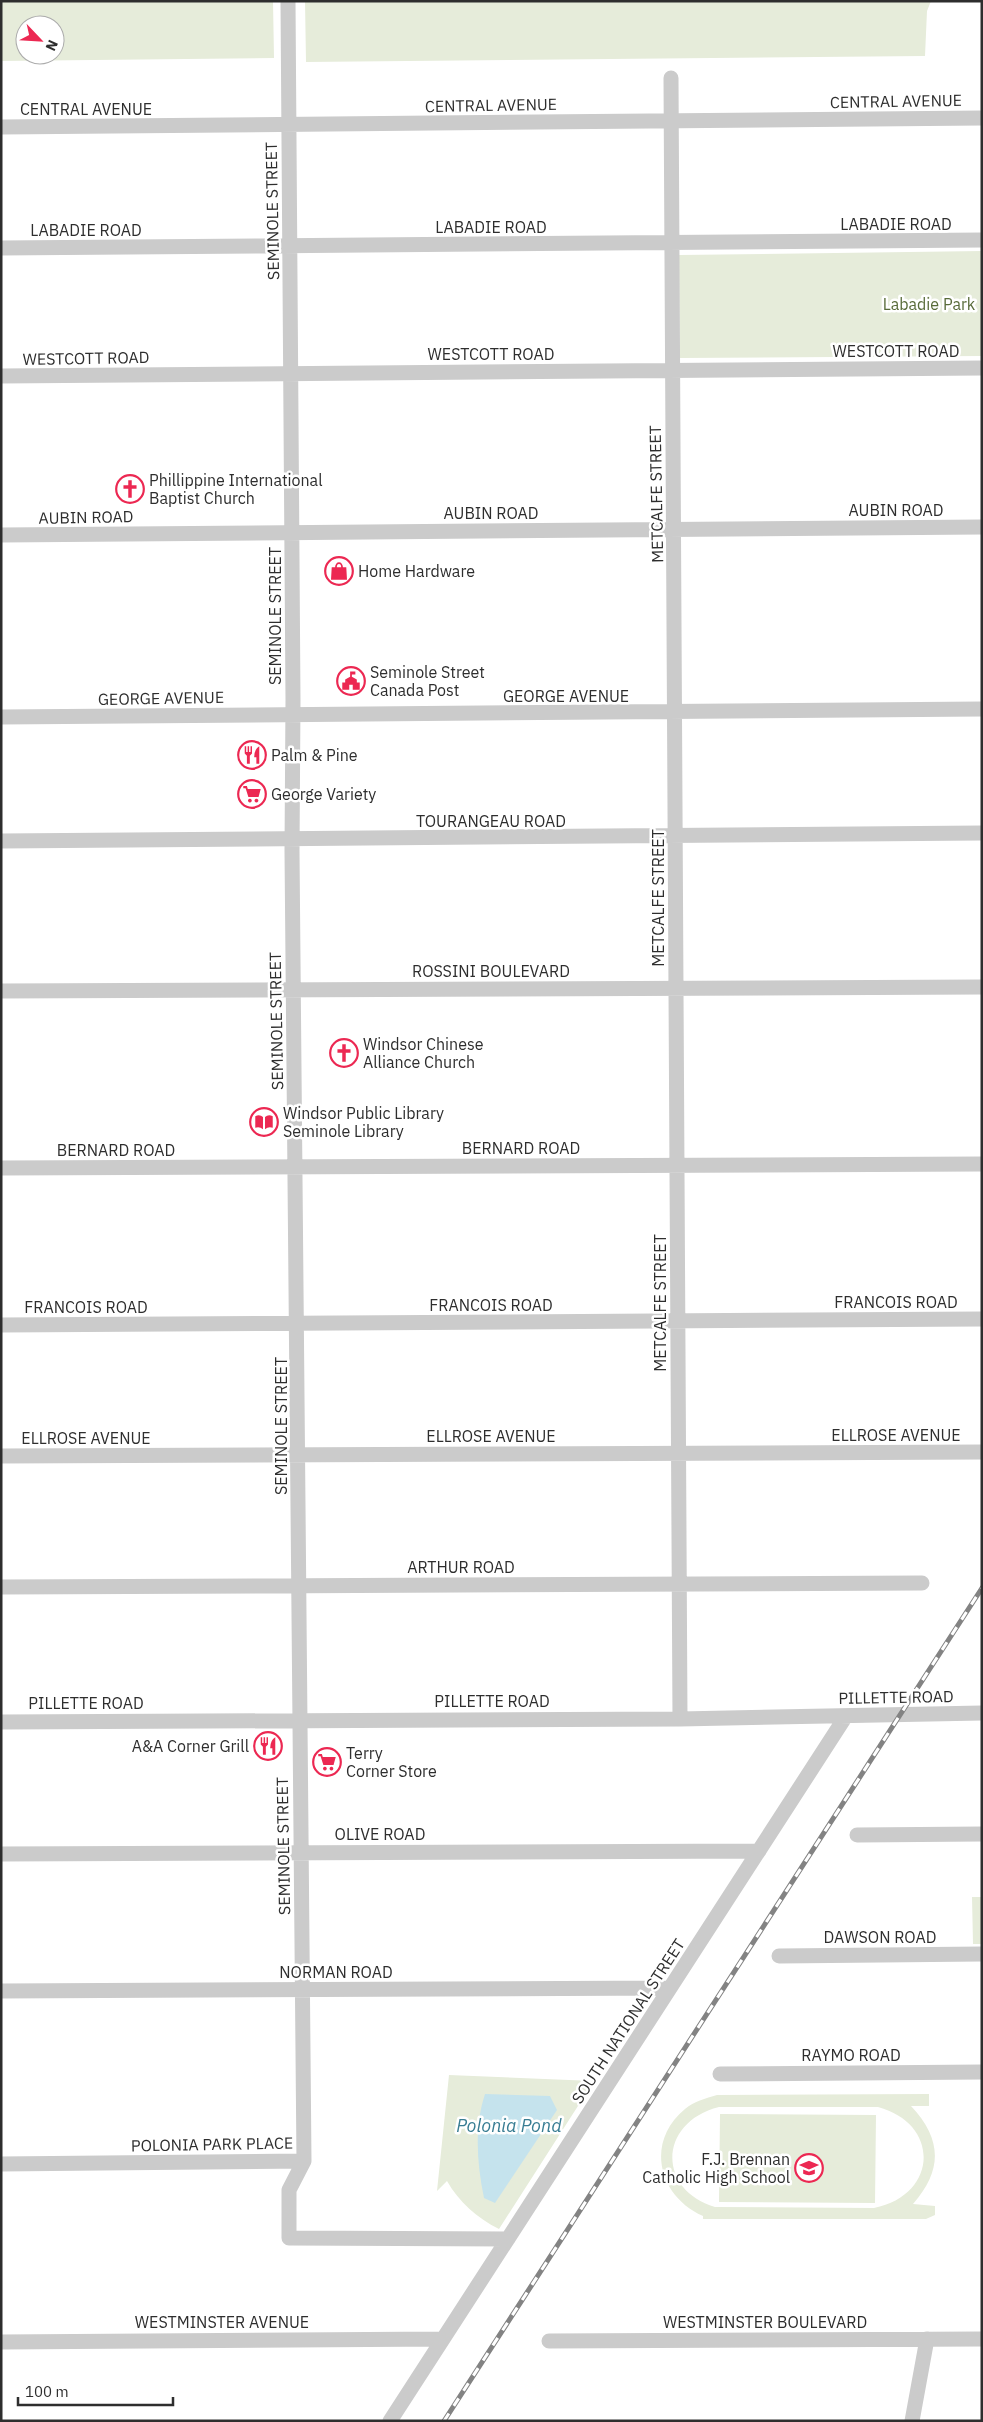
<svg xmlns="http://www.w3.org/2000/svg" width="983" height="2422" font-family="'IBM Plex Sans',sans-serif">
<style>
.green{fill:#e6ecda;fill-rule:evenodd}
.water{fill:#c5e3ed}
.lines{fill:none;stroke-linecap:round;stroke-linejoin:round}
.minor{stroke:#cbcbcb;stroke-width:15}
.rail-casing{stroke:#838383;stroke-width:5}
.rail{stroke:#fff;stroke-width:3;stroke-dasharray:9;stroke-linecap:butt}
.labels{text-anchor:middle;stroke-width:5;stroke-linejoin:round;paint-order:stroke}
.street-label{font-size:16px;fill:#2e2e2e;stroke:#fff}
.park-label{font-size:16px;fill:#586b39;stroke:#fff}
.poi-label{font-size:16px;fill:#2e2e2e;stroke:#fff;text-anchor:start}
.water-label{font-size:18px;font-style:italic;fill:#387d93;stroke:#fff}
</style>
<rect width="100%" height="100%" fill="#fff"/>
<!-- green -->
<path class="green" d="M1 1H273L274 58 1 61ZM25 25H55V55H25Z
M305 1H931L927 11 925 56 306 62Z
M982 251V356L680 358 679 255Z
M972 1897H982V1944H973Z
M449 2075 594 2081 499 2229C477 2218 459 2202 447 2181L437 2191Z
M929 2094V2106H911C942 2139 943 2170 913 2204L935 2206V2215L926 2219H703V2216C658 2196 645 2142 685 2109 693 2102 706 2098 717 2095ZM719 2107H878C941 2124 938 2195 874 2208L715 2207C656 2189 659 2122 719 2107Z
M720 2114 876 2115 875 2203 719 2202Z"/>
<!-- water -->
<path class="water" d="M485 2094 550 2096 557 2110 495 2203 484 2198C477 2164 474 2127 485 2094Z"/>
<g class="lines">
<!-- minor -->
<path class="minor" d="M288 1 293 700 292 851 304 2161 289 2190V2238L508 2239
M671 78 680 1719
M1 127 982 118
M1 248 982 240
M1 376 982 368
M1 535 982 527
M1 717 982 709
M1 841 982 833
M1 991 982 987
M1 1168 982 1164
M1 1325 982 1319
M1 1456 982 1452
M1 1587 922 1583
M1 1722 680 1719 982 1713
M857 1835 982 1834
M1 1854 759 1851
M779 1956 982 1954
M1 1991 670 1988
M720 2074 982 2072
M1 2164 304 2161
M549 2341 982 2339
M1 2342 443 2339
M390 2421 846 1716
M912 2421 927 2339"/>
<defs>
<path id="rail" d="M444 2421 982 1588"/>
</defs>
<!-- rail casing -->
<use href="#rail" class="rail-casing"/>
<!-- rail -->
<use href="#rail" class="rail"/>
</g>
<!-- icons -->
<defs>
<symbol id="church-ring" viewBox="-11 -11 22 22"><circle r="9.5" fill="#fff" stroke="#ec2852" stroke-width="1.5"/><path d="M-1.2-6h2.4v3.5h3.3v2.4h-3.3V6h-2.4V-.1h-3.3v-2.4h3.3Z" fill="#ec2852"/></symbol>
<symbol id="shop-ring" viewBox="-11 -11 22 22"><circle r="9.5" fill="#fff" stroke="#ec2852" stroke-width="1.5"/><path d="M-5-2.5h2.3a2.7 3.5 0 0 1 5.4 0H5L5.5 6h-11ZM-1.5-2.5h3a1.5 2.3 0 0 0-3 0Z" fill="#ec2852"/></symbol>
<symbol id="civic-ring" viewBox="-11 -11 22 22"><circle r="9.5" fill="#fff" stroke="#ec2852" stroke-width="1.5"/><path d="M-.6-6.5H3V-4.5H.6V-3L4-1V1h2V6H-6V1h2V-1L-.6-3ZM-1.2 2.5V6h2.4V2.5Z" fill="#ec2852"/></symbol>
<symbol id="restaurant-ring" viewBox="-11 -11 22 22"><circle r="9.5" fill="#fff" stroke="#ec2852" stroke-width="1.5"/><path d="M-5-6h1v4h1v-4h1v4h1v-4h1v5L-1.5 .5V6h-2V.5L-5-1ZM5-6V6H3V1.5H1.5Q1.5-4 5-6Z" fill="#ec2852"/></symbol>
<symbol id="supermarket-ring" viewBox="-11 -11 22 22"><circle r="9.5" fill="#fff" stroke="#ec2852" stroke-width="1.5"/><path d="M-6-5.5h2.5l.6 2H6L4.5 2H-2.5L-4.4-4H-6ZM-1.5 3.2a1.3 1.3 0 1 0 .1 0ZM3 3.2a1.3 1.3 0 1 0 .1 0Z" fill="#ec2852"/></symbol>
<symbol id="library-ring" viewBox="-11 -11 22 22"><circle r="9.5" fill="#fff" stroke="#ec2852" stroke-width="1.5"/><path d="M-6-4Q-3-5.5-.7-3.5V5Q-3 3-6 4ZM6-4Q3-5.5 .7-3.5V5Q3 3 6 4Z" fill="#ec2852"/></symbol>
<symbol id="school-ring" viewBox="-11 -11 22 22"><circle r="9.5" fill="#fff" stroke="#ec2852" stroke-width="1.5"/><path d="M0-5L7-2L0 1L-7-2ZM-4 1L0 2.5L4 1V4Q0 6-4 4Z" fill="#ec2852"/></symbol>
</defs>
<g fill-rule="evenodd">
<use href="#church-ring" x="114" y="473" width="32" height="32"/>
<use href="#shop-ring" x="323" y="555" width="32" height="32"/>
<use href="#civic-ring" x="335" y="665" width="32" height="32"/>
<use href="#restaurant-ring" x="236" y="739" width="32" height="32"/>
<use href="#supermarket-ring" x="236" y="778" width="32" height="32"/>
<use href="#church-ring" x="328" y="1037" width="32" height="32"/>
<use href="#library-ring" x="248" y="1106" width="32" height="32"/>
<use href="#restaurant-ring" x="252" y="1730" width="32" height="32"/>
<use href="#supermarket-ring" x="311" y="1746" width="32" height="32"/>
<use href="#school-ring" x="793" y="2152" width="32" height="32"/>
</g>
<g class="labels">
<!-- street labels -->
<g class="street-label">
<text transform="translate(896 101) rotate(-1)" y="6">CENTRAL AVENUE</text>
<text transform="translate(491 105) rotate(-1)" y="6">CENTRAL AVENUE</text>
<text x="86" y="115">CENTRAL AVENUE</text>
<text transform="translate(272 211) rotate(-91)" y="6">SEMINOLE STREET</text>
<text x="896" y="230">LABADIE ROAD</text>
<text x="491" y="233">LABADIE ROAD</text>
<text x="86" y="236">LABADIE ROAD</text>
<text x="896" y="357">WESTCOTT ROAD</text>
<text x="491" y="360">WESTCOTT ROAD</text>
<text transform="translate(86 358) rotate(-1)" y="6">WESTCOTT ROAD</text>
<text transform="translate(656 494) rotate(-91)" y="6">METCALFE STREET</text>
<text x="896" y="516">AUBIN ROAD</text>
<text x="491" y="519">AUBIN ROAD</text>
<text transform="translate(86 517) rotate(-1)" y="6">AUBIN ROAD</text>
<text transform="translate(275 616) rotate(-90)" y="6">SEMINOLE STREET</text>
<text x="566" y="702">GEORGE AVENUE</text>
<text transform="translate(161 698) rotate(-1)" y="6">GEORGE AVENUE</text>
<text x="491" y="827">TOURANGEAU ROAD</text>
<text transform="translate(658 898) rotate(-90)" y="6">METCALFE STREET</text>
<text x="491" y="977">ROSSINI BOULEVARD</text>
<text transform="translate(276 1021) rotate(-91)" y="6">SEMINOLE STREET</text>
<text x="521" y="1154">BERNARD ROAD</text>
<text x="116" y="1156">BERNARD ROAD</text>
<text x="896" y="1308">FRANCOIS ROAD</text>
<text transform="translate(660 1303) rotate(-90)" y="6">METCALFE STREET</text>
<text x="491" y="1311">FRANCOIS ROAD</text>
<text x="86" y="1313">FRANCOIS ROAD</text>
<text transform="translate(281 1426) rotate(-90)" y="6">SEMINOLE STREET</text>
<text x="896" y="1441">ELLROSE AVENUE</text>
<text x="491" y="1442">ELLROSE AVENUE</text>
<text x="86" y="1444">ELLROSE AVENUE</text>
<text x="461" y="1573">ARTHUR ROAD</text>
<text transform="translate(896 1697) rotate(-1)" y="6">PILLETTE ROAD</text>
<text x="492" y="1707">PILLETTE ROAD</text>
<text x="86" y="1709">PILLETTE ROAD</text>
<text x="380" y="1840">OLIVE ROAD</text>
<text transform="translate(283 1846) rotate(-91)" y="6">SEMINOLE STREET</text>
<text x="880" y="1943">DAWSON ROAD</text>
<text x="336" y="1978">NORMAN ROAD</text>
<text transform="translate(628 2021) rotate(-57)" y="6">SOUTH NATIONAL STREET</text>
<text x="851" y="2061">RAYMO ROAD</text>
<text transform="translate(212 2144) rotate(-1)" y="6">POLONIA PARK PLACE</text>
<text x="222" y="2328">WESTMINSTER AVENUE</text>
<text x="765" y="2328">WESTMINSTER BOULEVARD</text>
</g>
<!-- park labels -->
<g class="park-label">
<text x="929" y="310">Labadie Park</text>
</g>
<!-- poi labels -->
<g class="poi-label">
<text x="149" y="486">Phillippine International<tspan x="149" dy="18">Baptist Church</tspan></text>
<text x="358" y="577">Home Hardware</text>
<text x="370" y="678">Seminole Street<tspan x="370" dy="18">Canada Post</tspan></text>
<text x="271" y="761">Palm &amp; Pine</text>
<text x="271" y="800">George Variety</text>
<text x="363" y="1050">Windsor Chinese<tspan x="363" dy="18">Alliance Church</tspan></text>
<text x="283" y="1119">Windsor Public Library<tspan x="283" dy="18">Seminole Library</tspan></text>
<text x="249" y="1752" text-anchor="end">A&amp;A Corner Grill</text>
<text x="346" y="1759">Terry<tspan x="346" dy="18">Corner Store</tspan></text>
<text x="790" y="2165" text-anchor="end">F.J. Brennan<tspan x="790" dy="18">Catholic High School</tspan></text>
</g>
<!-- water labels -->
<g class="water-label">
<text x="509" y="2132">Polonia Pond</text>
</g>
</g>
<!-- border -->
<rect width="983" height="2422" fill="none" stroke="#2e2e2e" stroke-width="5"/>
<!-- north arrow -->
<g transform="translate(40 40) rotate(115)"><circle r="24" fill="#ffffff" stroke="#ababab"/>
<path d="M0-4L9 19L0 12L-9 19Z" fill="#ec2852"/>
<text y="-8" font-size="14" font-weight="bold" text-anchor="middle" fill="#2e2e2e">N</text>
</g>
<!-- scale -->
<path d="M18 2397v8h155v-8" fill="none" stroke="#2e2e2e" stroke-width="2.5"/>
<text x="25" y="2397" font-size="15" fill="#2e2e2e" stroke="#ffffff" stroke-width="4" paint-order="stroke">100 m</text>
</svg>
